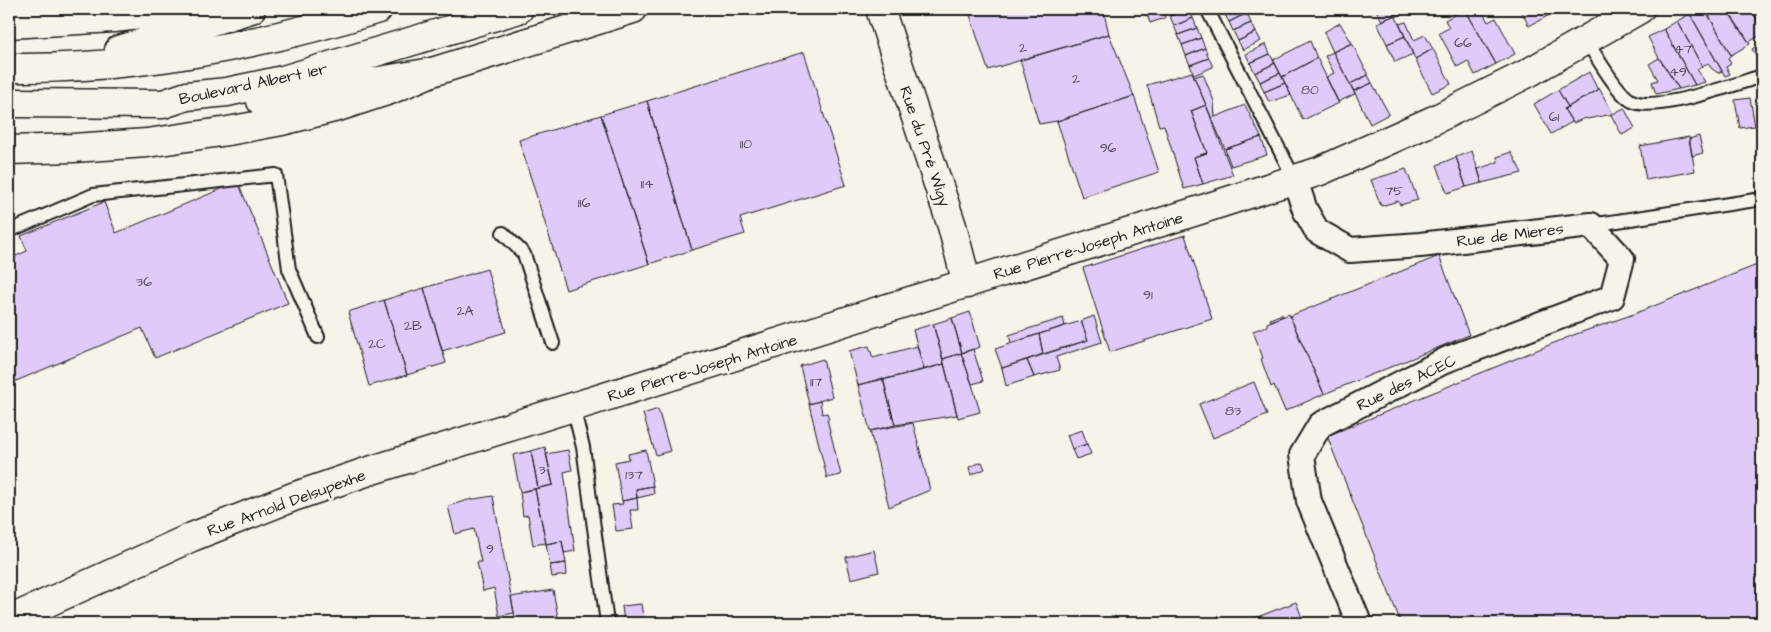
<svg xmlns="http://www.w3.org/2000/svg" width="1771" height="632" font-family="'Architects Daughter',sans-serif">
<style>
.building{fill:#e0cafa;stroke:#1c1c1c}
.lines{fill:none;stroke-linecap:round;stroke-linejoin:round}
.service-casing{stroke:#1c1c1c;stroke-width:16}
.minor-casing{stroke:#1c1c1c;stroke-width:28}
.tertiary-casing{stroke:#1c1c1c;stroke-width:31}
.secondary-casing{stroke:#1c1c1c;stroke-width:31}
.motorway-casing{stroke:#1c1c1c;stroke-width:31}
.service{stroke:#f7f3e8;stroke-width:12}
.minor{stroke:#f7f3e8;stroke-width:24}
.tertiary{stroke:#f7f3e8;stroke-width:28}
.secondary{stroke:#f7f3e8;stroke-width:28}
.motorway{stroke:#f7f3e8;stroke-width:28}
.labels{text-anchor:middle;stroke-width:5;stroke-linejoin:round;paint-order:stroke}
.number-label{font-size:14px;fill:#4d4854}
.street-label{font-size:16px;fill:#1c1c1c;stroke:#f7f3e8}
</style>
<rect width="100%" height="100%" fill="#f7f3e8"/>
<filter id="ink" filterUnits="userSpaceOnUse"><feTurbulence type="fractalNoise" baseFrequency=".02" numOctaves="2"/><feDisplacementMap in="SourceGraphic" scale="10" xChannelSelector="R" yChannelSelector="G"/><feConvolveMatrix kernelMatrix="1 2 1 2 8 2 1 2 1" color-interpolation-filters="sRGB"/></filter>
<g filter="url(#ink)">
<!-- building -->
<path class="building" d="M968 9H1103L1109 34 988 70Z
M1145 9H1162L1165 18 1150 23Z
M1167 9H1188L1170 16Z
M1189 9 1193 18 1174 26 1170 16Z
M1232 9H1244L1247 13 1229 22 1224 13Z
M1366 9H1392L1395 15 1382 21 1376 10 1368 13Z
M1392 9H1411L1396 17Z
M1465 9 1496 64 1475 75 1468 61 1457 67 1439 33 1449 28 1445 20Z
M1465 9H1481L1488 22 1496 18 1515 54 1496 64Z
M1520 9H1551L1553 13 1529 26Z
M1698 9H1705L1731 55 1728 58 1731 64 1726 67 1730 74 1725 76 1690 14Z
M1705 9H1727L1750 44 1731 55Z
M1727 9H1751L1762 28V34L1749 42 1740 28 1739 29Z
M1751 9H1762V26L1761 27Z
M1247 13 1251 23 1233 31 1229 22Z
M1690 14 1722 71 1718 73 1711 68 1708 63 1702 66 1677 21Z
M1395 15 1405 36 1387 44 1377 23Z
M1193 18 1197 28 1178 35 1174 26Z
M1677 21 1702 66 1697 69 1705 82 1695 85 1664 29Z
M1406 22 1414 40 1425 35 1433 49 1415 59 1399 24Z
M1251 23 1256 32 1238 41 1233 31Z
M1340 23 1352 43 1333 52 1324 32Z
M1197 28 1201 38 1182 45 1178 35Z
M1664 29 1695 85 1679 89 1659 58 1648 37Z
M1256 32 1261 41 1243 50 1238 41Z
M1109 34 1134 96 1057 121 1039 124 1020 60Z
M1405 36 1413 54 1395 62 1387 44Z
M1201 38 1205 48 1186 56 1182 45Z
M1310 41 1317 58 1282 77 1273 60Z
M1352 43 1368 75 1350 84 1333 52Z
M1762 43V65L1752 49Z
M1266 44 1270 54 1250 63 1246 54Z
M1205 48 1209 58 1190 65 1186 56Z
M1433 49 1451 84 1432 93 1415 59Z
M804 52 846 185 740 218 745 234 692 250 647 101Z
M1333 52 1355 94 1338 102 1326 77 1334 73 1325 56Z
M1270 54 1275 63 1255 73 1250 63Z
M1209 58 1213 67 1194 75 1190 65Z
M1317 58 1339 103 1303 120 1282 77Z
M1659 58 1679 89 1656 94 1652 82 1658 80 1649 64Z
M1275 63 1280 73 1260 82 1255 73Z
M1192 72 1206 105 1191 111 1207 153 1194 157 1203 184 1184 189 1164 125 1159 126 1147 85Z
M1589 72 1598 90 1568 107 1558 90Z
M1280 73 1285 83 1264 92 1260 82Z
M1203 74 1214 101 1215 117 1245 105 1261 137 1225 149 1194 77Z
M1368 75 1372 83 1354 91 1350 84Z
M1285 83 1291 95 1269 102 1264 92Z
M1372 83 1389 114 1370 124 1354 91Z
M1599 88 1613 114 1587 119 1586 118 1573 123 1564 109 1598 90Z
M1558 90 1568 107 1564 109 1572 122 1551 134 1534 104Z
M1134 96 1159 172 1082 197 1057 121Z
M1750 98 1755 126 1740 128 1735 100Z
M647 101 692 250 649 264 601 115Z
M1206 105 1233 175 1203 184 1194 157 1207 153 1191 111Z
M1624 108 1635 128 1622 135 1611 115Z
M601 115 649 264 566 290 519 140Z
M1699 136 1703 153 1692 156 1689 139Z
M1261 137 1267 155 1231 166 1225 149Z
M1689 137 1695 171 1646 180 1640 146Z
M1472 151 1482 183 1466 187 1456 157Z
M1511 152 1522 173 1482 183 1478 169 1498 162 1497 157Z
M1456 157 1466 187 1447 193 1437 165Z
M1406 169 1418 200 1400 205 1398 201 1381 206 1371 180Z
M238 182 288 303 155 358 142 328 9 384V259L27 251 21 236 104 202 116 233Z
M1185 235 1212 319 1110 352 1083 268Z
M1439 256 1469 335 1324 394 1290 316Z
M1762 263V623H1401L1327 436 1576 334 1631 315Z
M487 269 506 332 442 351 424 288Z
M424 288 446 363 407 375 384 300Z
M384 300 407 375 369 386 348 312Z
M970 312 980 347 962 353 952 318Z
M1282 314 1283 316 1271 321 1270 319Z
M1289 314 1324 394 1285 411 1274 385 1271 387 1261 359 1263 358 1253 331 1267 326V323Z
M1094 316 1102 342 1056 357 1060 370 1034 377 1027 360 1088 340 1081 321Z
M952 318 962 353 943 359 933 324Z
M1063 318 1065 326 1011 343 1009 335Z
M1081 321 1088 340 1043 354 1039 334Z
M933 324 944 364 924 370 913 330Z
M1039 334 1043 354 1002 368 995 349Z
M869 346 873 358 917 346 924 370 858 385 849 351Z
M973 349 983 381 972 384 961 353Z
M961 353 972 384 980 412 958 418 943 359Z
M823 359 832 397 809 404 800 366Z
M1027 360 1034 377 1006 386 1002 368Z
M944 364 957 415 895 425 883 380Z
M883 378 895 425 870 431 858 385Z
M1254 382 1267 415 1213 438 1199 404Z
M820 401 822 414 827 413 829 419H827L841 475 827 478 809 404Z
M658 409 670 451 656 455 643 414Z
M913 423 930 490 889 507 870 431Z
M1082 430 1087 444 1072 449 1067 435Z
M1087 444 1091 454 1076 459 1072 449Z
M545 447 553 485 538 488 531 451Z
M568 450 572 470 564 472 575 551 564 553 562 541 546 544 535 489 553 485 546 454Z
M646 450 653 486 636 489 637 498 622 501 615 462 629 459 628 454Z
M531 451 538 488 520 492 513 455Z
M982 462 985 469 971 475 969 467Z
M653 486 654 494 637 498 636 489Z
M535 489 546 543 533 545 528 515 523 516 520 492Z
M493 496 514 613 499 616 494 588 483 591 477 562H481L474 529 455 534 448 506 468 500Z
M637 498 638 510H630L633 529 616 531 612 505 623 504 622 501Z
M562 541 566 563 550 565 546 544Z
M874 550 879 572 851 579 846 557Z
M566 563 567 575 552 577 550 565Z
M553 590 559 623H516L511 597Z
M1296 602 1304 623H1242Z
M641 604 644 623H624L622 606Z"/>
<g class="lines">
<defs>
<path id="service" d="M1207 9 1295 180
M1586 40C1595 54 1618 95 1632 101 1656 113 1735 84 1762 76
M1591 225 1762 199
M9 231 93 195 276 175 289 269 318 337
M503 233 524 254 553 343
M573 407 583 447 607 623"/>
<path id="minor" d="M1295 180 1305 210 1317 231 1350 250 1420 245 1591 225 1622 259 1612 297 1448 359 1320 425 1302 455 1309 501 1359 623"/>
<path id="tertiary" d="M880 9 952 226 967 284
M9 620 192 537 293 497 366 472 1200 210 1320 171 1434 120 1528 73 1640 9"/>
<path id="secondary" d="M119 50 251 9
M9 68C135 70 258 46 378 9
M261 101 432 72 633 9
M9 103 163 104 187 96 227 92 283 80 519 9"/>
<path id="motorway" d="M9 24 114 18 190 9
M9 150 73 148 147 143 228 131 282 121 338 107 390 90 432 72"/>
</defs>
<!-- service casing -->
<use href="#service" class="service-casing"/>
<!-- minor casing -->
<use href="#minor" class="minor-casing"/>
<!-- tertiary casing -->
<use href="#tertiary" class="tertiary-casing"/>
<!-- secondary casing -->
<use href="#secondary" class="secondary-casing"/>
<!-- motorway casing -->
<use href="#motorway" class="motorway-casing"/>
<!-- service -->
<use href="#service" class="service"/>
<!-- minor -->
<use href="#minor" class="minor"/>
<!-- tertiary -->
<use href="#tertiary" class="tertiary"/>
<!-- secondary -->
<use href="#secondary" class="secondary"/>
<!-- motorway -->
<use href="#motorway" class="motorway"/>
</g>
</g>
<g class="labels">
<!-- number labels -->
<g class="number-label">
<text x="1463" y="47">66</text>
<text x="1023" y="52">2</text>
<text x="1683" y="53">47</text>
<text x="1678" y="76">49</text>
<text x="1076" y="83">2</text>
<text x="1310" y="94">80</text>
<text x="1554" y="121">61</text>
<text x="746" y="148">110</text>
<text x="1108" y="152">96</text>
<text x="647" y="188">114</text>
<text x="1394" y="195">75</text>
<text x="584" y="207">116</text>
<text x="144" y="286">36</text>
<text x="1148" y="299">91</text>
<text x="465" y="315">2A</text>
<text x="413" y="330">2B</text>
<text x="377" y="348">2C</text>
<text x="816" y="386">117</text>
<text x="1233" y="415">83</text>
<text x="542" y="474">3</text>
<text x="634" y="479">137</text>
<text x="490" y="553">9</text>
</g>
<!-- street labels -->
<g class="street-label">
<text transform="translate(253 83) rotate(-12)" y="6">Boulevard Albert 1er</text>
<text transform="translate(926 146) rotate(71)" y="6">Rue du Pré Wigy</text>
<text transform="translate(1510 234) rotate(-7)" y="6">Rue de Mieres</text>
<text transform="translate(1088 245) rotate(-17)" y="6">Rue Pierre-Joseph Antoine</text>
<text transform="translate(702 367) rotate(-17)" y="6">Rue Pierre-Joseph Antoine</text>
<text transform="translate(1406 382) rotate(-26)" y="6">Rue des ACEC</text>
<text transform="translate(286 502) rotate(-20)" y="6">Rue Arnold Delsupexhe</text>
</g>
</g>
<!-- margin -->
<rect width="1771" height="632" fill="none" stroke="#f7f3e8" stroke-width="30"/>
<rect x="15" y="15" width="1741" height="602" fill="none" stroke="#1c1c1c" stroke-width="2" filter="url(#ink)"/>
</svg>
